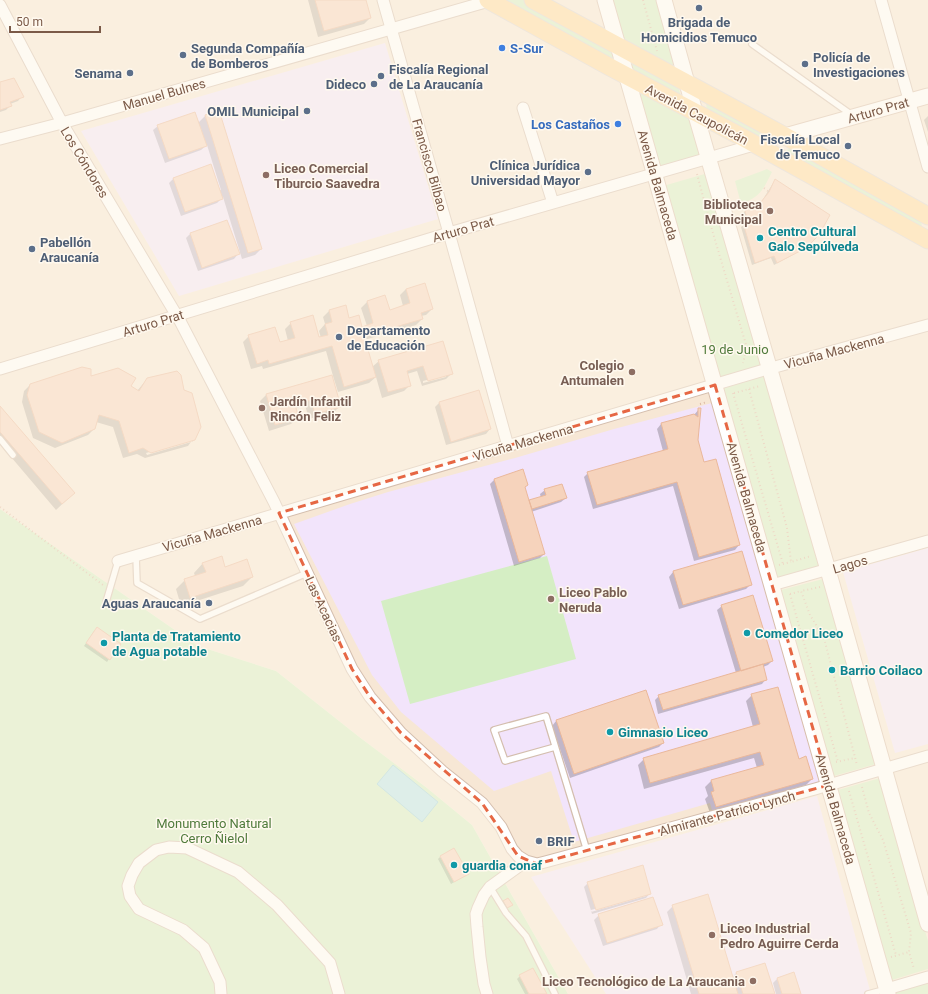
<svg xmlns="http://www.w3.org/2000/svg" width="928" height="994" font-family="Roboto,sans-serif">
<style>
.residential{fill:#f7e7d5}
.education{fill:#f2e4fb}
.green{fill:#d5eec4}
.water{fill:#b9e4ea;stroke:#9fd4dd}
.shadow{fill:#0003;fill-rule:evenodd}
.building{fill:#f6d3bc;stroke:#eab89b}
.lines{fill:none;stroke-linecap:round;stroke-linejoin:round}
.lane-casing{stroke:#d4beae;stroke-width:8}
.street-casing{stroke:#d4beae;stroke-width:13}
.secondary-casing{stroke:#d8beab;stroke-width:17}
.primary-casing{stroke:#ddd4cf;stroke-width:19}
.path{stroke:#dcb69f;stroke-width:2;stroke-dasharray:1 3;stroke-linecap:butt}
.lane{stroke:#fff;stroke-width:5.5}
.street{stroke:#fff;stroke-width:11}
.secondary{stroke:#fff;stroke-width:15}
.primary{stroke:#ffda9d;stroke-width:17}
.marked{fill:none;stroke:#e66744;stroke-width:3;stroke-dasharray:8 5;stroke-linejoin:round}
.service-dot{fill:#5c6f8a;stroke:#fff9ef;stroke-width:1.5}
.shop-dot{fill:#3f7fe0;stroke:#fff9ef;stroke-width:1.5}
.education-dot{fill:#8d6e63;stroke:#fff9ef;stroke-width:1.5}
.culture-dot{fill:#0f9aa8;stroke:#fff9ef;stroke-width:1.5}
.labels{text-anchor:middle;stroke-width:3;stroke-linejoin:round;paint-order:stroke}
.service-label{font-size:13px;font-weight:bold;fill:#4e5e75;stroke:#fff9ef;text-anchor:start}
.shop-label{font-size:13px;font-weight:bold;fill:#366cbe;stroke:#fff9ef;text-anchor:start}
.street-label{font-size:13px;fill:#7b5a48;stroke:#fff9ef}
.education-label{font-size:13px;font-weight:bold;fill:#785e54;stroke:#fff9ef;text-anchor:start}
.culture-label{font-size:13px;font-weight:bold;fill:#0d838f;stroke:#fff9ef;text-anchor:start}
.park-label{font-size:13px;fill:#507b3c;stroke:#fff9ef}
</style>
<rect width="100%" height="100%" fill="#fef5e7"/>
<!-- residential -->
<path class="residential" d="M0 0H928V994H568L472 825 427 788 358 736 276 671 198 646 0 509Z"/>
<!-- education -->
<path class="education" d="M385 43 438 219 179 296 81 131Z
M712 403 822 783 713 813 710 803 574 842 551 771 494 791 401 712 372 675 294 524 350 504 388 492 515 458 614 429Z
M928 548V744L895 753 843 572Z
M817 796 871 994H606L531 877Z"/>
<!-- green -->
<path class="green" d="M495 0H525L614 48 620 69Z
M610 0H660L683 78 620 43Z
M628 58 678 85 681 97 632 71Z
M635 86 691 115 703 155 658 168Z
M706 102 766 134 754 137 707 112Z
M792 148 921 218 922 228 781 152Z
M767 169 772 172C763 190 761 196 741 204L735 181Z
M708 173 766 366 718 380 663 186Z
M767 375 822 566 776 579 722 389Z
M0 509 198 646 276 671 358 736 427 788 472 825 568 994H0Z
M547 556 576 659 410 704 381 601Z
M823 579 876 764 834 776 781 590Z
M880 778 928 941V969L892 980 838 790Z
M928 983V994H895L894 993Z"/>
<!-- water -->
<path class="water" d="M393 765 438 802 422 822 377 784Z"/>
<!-- shadow -->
<path class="shadow" d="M308 0H365L370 18 364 24 318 37Z
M0 83 22 96 18 101 10 104V106L6 110 0 112Z
M205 116 261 249 255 255 242 259 223 197 217 203 181 216 169 183 174 178 221 190 207 145 201 150 165 163 153 130 158 126 198 123Z
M928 116V132L924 120Z
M775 180 818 235 802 250 774 265 771 258 752 265 741 227 745 224 743 214 745 211 760 204Z
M190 234 238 254 234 259 198 271 186 238Z
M406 289 432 309 426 315 421 316 422 319 416 325 364 340 372 367 379 361 443 342 452 373 446 379 422 386 417 371 407 374 410 385 404 391 382 398 376 377 369 383 338 392 333 376H331L340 406 334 412 309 419 305 405 295 409 297 418 291 424 269 431 260 401 266 395 333 376 326 351 263 369 262 366 251 369 243 342 249 336 279 343 288 341 285 329 291 323 319 338H321L319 331 325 324 323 317 329 311 345 306 349 319 361 328 367 326 361 308 367 302 389 311 403 306 400 295ZM446 375V377L423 383V381Z
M90 377 129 386 137 391 147 379 194 439 192 442V440L146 453 147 455 191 442 188 446 145 458 137 454 123 458 113 427 96 422 94 429 88 435 55 448 33 438 22 402 24 391 30 385Z
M439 403 490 429 486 434 446 445 435 407Z
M0 407 74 493 56 510 0 444Z
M699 409 697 440 704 463 739 545 735 550 694 561 673 486 593 509 584 477 588 473 663 451 657 429 661 424 694 415Z
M494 480 527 485 524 488 528 502 541 498 540 494 545 490 566 498 561 502 531 512 544 554 540 558 514 566 490 484Z
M741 552 751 584 746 589 679 609 669 577 673 572Z
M203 563 225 568 252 577 243 586 181 606 176 589 185 580 195 576 194 573Z
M722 606 772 661 768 665 763 667 766 679 762 684 658 714 655 700 659 696 736 673 717 610Z
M94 631 109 659 107 662 84 646Z
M752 695 812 779 806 785 710 813 705 799 708 796 705 787 711 781 757 768 754 758 644 789 638 765 644 759 753 727 746 701Z
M556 721 663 743 659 747 570 778 552 726Z
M440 857 468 874 451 884 438 859Z
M588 883 650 893 646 898 592 914 584 887ZM646 894V896L591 912V910Z
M673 906 732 978 736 973 765 964 774 994H691L667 912Z
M599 915 661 924 657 929 603 946 594 920Z
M520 976 545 994H525L517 979Z
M777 979 800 994H776L773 983Z"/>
<!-- building -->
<path class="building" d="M315 0H366L371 18 324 31Z
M14 78 24 97 10 102 12 106 0 110V82Z
M219 110 262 249 248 253 205 115Z
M195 112 207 146 169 159 157 125Z
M211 164 223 199 185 212 173 178Z
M775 179 830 215 819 235 806 248 777 263 774 256 755 263 743 223 748 221 745 211 761 202 769 192Z
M227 220 240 254 202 268 190 233Z
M425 283 433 309 421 313 423 319 364 336 376 377 344 387 332 346 269 364 268 360 257 364 248 335 275 327 280 342 295 338 290 322 313 315 319 337 328 335 325 324 332 322 329 310 346 305 349 318 359 315 362 327 373 323 367 301 385 295 390 310 410 303 406 289Z
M443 341 453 374 428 381 423 366 407 371 411 386 388 392 378 360Z
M82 367 91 369V376L118 368 136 378 131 386 139 391 147 378 177 371 181 375 184 390 192 393 201 427 195 440 151 453 143 448 129 453 119 421 99 415 95 429 62 443 39 432 27 395 30 384Z
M332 375 341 407 315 414 311 400 295 405 299 418 275 425 266 394Z
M479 390 491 429 451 442 439 402Z
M0 406 75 493 62 504 0 432Z
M698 408H701L698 440 704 462 716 459 740 545 699 557 677 482 597 505 587 472 668 449 661 423 694 414 698 417Z
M523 469 528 485 525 487 545 554 519 562 494 479Z
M562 484 567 498 532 509 529 500 546 495 544 489Z
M742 551 752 585 683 605 673 571Z
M222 556 225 567 247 559 253 577 190 598 184 579 206 572 202 563Z
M753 595 773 661 741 671 721 605Z
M97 627 121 644 110 660 86 643Z
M763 664 767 680 663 710 658 695Z
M778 687 799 759 806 756 813 779 716 807 711 792 714 791 711 780 764 765 760 752 650 783 643 758 760 724 751 694Z
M646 690 664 743 574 774 556 720Z
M454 848 469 874 454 882 440 856Z
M643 865 651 894 596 910 587 882Z
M708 894 738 994H699L672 905Z
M653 897 663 925 607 943 598 914Z
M508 898 513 905 507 908 503 901Z
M765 963 775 994H743L736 972Z
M533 968 547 994H529L519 975Z
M794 972 801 994H782L777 978Z"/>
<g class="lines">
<defs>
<path id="lane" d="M752 44 852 115
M0 439 13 455
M136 556 137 583 200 619 307 573
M106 602 118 561
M555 747 505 761 494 730 546 716 587 851
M490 887 506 913 526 936 555 994
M868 994 887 989"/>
<path id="street" d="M383 0 449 233 508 446
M881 0 928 167
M0 5 62 123 180 321 274 502 352 669 370 697 401 733 442 771 482 803 501 827 512 849 518 856 526 861 537 864 545 862 815 789 928 756
M523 108 553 203
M0 139 62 123 489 1
M0 369 449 233 785 136
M118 561 764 370 928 325
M772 585 928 541
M887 989 928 977
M221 994 220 982 204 948 183 930 139 909 130 896 128 886 132 875 139 863 156 850 169 847 187 848 238 872 277 905 330 963 339 994
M487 994 484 984 480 957 477 927 476 914 478 908 484 895 490 887 526 861"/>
<path id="secondary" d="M605 0 888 994
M664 0 695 112 828 570 928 924
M785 136 928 96"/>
<path id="primary" d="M488 0 608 66 742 137 928 240
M533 0 785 136 928 216"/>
</defs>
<!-- lane casing -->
<use href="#lane" class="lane-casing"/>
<!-- street casing -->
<use href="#street" class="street-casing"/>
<!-- secondary casing -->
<use href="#secondary" class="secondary-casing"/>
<!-- primary casing -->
<use href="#primary" class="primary-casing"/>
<!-- path -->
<path class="path" d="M643 0 657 51
M697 174 710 223 747 348 743 363
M764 188 769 192
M740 218 747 217
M749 389 787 528 791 562 811 556
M733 393 783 564
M734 393 760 386
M700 404 707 402
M0 507 103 585
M779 565 791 562
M820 587 801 591 810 615 824 638 857 765
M790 594 838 762
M790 594 801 591
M836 762 855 758
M862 787 869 813 883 840 911 933 909 952 914 969
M849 791 896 955
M891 957 909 952"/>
<!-- lane -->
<use href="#lane" class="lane"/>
<!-- street -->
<use href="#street" class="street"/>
<!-- secondary -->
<use href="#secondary" class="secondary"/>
<!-- primary -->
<use href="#primary" class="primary"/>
</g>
<!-- marked area -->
<path d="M0 0H928V994H0ZM715 385 829 785 537 864 518 856 482 803 401 733 370 697 352 669 279 513Z" fill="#fef5e7" fill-opacity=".55" fill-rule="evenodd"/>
<path class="marked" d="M715 385 829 785 537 864 518 856 482 803 401 733 370 697 352 669 279 513Z"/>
<!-- markers -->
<g class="service-dot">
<circle cx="699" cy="8" r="4"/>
<circle cx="183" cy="55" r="4"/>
<circle cx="805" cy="64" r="4"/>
<circle cx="130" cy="73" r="4"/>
<circle cx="381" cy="76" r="4"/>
<circle cx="374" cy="84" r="4"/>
<circle cx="307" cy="111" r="4"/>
<circle cx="848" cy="146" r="4"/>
<circle cx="588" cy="172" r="4"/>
<circle cx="32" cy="249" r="4"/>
<circle cx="339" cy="337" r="4"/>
<circle cx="209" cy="603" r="4"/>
<circle cx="539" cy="841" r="4"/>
</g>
<g class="shop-dot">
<circle cx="502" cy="48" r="4"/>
<circle cx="618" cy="124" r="4"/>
</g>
<g class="education-dot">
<circle cx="266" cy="175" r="4"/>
<circle cx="770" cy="211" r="4"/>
<circle cx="632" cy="372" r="4"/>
<circle cx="262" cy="408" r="4"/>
<circle cx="551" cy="599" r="4"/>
<circle cx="712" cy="935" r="4"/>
<circle cx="753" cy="981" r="4"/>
</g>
<g class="culture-dot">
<circle cx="760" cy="238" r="4"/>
<circle cx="747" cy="633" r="4"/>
<circle cx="104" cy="643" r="4"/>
<circle cx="832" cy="670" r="4"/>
<circle cx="610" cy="732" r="4"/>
<circle cx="454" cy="865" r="4"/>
</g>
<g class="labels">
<!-- service labels -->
<g class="service-label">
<text x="699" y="27" text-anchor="middle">Brigada de<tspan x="699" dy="15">Homicidios Temuco</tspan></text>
<text x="191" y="53">Segunda Compañía<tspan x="191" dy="15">de Bomberos</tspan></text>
<text x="813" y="62">Policía de<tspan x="813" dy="15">Investigaciones</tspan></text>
<text x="389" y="74">Fiscalía Regional<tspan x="389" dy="15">de La Araucanía</tspan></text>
<text x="122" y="78" text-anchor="end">Senama</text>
<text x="366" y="89" text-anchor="end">Dideco</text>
<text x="299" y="116" text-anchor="end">OMIL Municipal</text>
<text x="840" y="144" text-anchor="end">Fiscalía Local<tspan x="840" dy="15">de Temuco</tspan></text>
<text x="580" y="170" text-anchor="end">Clínica Jurídica<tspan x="580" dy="15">Universidad Mayor</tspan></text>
<text x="40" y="247">Pabellón<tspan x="40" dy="15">Araucanía</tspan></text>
<text x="347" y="335">Departamento<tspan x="347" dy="15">de Educación</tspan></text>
<text x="201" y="608" text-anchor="end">Aguas Araucanía</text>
<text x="547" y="846">BRIF</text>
</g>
<!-- shop labels -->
<g class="shop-label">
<text x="510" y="53">S-Sur</text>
<text x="610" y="129" text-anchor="end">Los Castaños</text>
</g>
<!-- street labels -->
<g class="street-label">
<text transform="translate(164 94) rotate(-16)" y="5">Manuel Bulnes</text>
<text transform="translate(878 110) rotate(-16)" y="5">Arturo Prat</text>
<text transform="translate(697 114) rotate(28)" y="5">Avenida Caupolicán</text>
<text transform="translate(85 162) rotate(59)" y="5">Los Cóndores</text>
<text transform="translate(430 165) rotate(74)" y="5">Francisco Bilbao</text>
<text transform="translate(658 185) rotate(74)" y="5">Avenida Balmaceda</text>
<text transform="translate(463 229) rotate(-16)" y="5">Arturo Prat</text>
<text transform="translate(153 323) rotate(-17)" y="5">Arturo Prat</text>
<text transform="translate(834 351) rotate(-15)" y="5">Vicuña Mackenna</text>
<text transform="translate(523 442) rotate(-16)" y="5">Vicuña Mackenna</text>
<text transform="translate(747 497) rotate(74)" y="5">Avenida Balmaceda</text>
<text transform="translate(212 533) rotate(-16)" y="5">Vicuña Mackenna</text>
<text transform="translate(850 564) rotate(-16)" y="5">Lagos</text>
<text transform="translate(324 609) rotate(65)" y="5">Las Acacias</text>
<text transform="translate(836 809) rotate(74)" y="5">Avenida Balmaceda</text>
<text transform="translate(727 813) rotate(-15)" y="5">Almirante Patricio Lynch</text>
</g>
<!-- education labels -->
<g class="education-label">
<text x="274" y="173">Liceo Comercial<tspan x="274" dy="15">Tiburcio Saavedra</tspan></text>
<text x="762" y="209" text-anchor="end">Biblioteca<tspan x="762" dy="15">Municipal</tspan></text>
<text x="624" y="370" text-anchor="end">Colegio<tspan x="624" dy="15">Antumalen</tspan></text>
<text x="270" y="406">Jardín Infantil<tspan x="270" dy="15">Rincón Feliz</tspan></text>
<text x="559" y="597">Liceo Pablo<tspan x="559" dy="15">Neruda</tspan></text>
<text x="720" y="933">Liceo Industrial<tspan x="720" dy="15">Pedro Aguirre Cerda</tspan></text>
<text x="745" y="986" text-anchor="end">Liceo Tecnológico de La Araucania</text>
</g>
<!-- culture labels -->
<g class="culture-label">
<text x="768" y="236">Centro Cultural<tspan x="768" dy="15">Galo Sepúlveda</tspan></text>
<text x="755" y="638">Comedor Liceo</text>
<text x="112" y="641">Planta de Tratamiento<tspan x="112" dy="15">de Agua potable</tspan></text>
<text x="840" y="675">Barrio Coilaco</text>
<text x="618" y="737">Gimnasio Liceo</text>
<text x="462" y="870">guardia conaf</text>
</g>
<!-- park labels -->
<g class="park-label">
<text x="735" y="354">19 de Junio</text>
<text x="214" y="828">Monumento Natural<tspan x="214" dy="15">Cerro Ñielol</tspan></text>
</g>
</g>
<!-- scale -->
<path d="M10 26v6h90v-6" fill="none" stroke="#7b5a48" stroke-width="2"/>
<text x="16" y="26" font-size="12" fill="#7b5a48" stroke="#fff9ef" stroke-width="3" paint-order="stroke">50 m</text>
</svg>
